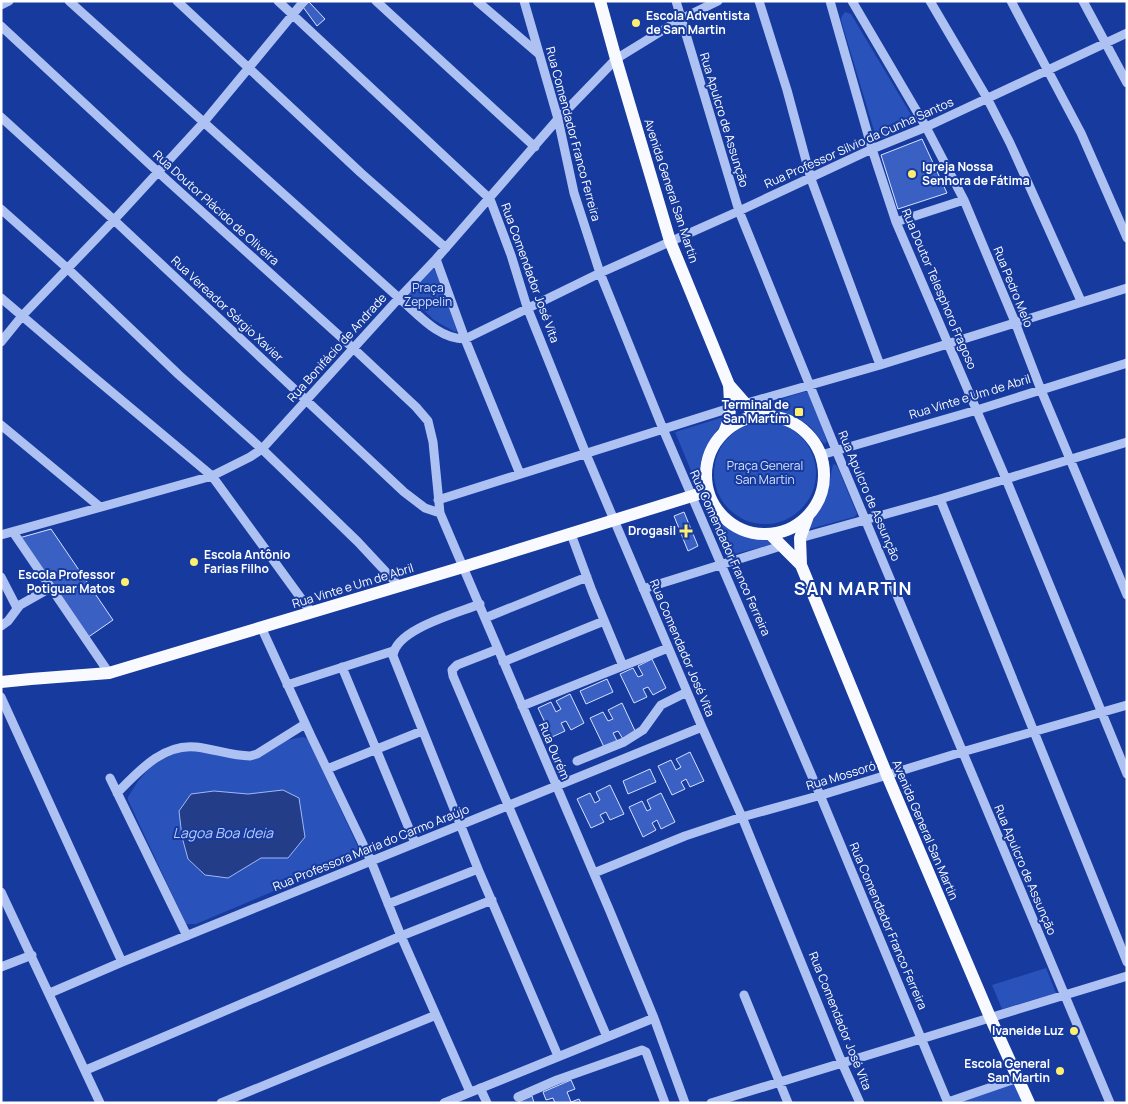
<svg xmlns="http://www.w3.org/2000/svg" width="1128" height="1104" font-family="Manrope,sans-serif">
<style>
.green{fill:#2952bb}
.water{fill:#233d89;stroke:#a0b9f5}
.building{fill:#3a60c3;stroke:#d5e1fd}
.lines{fill:none;stroke-linecap:round;stroke-linejoin:round}
.minor{stroke:#adc1f3;stroke-width:9}
.major{stroke:#f9faff;stroke-width:12}
.poi-dot{fill:#ffee6f;stroke:#163a9d;stroke-width:2}
.labels{text-anchor:middle;stroke-width:4;stroke-linejoin:round;paint-order:stroke}
.poi-label{font-size:12px;font-weight:bold;fill:#fff;stroke:#163a9d;text-anchor:end}
.street-label{font-size:12px;fill:#fff;stroke:#163a9d}
.park-label{font-size:12px;fill:#d5e1fd;stroke:#163a9d}
.water-label{font-size:14px;font-style:italic;fill:#baccf9;stroke:#163a9d}
.district-label{font-size:18px;font-weight:bold;letter-spacing:1px;fill:#fff;stroke:#163a9d}
</style>
<rect width="100%" height="100%" fill="#163a9d"/>
<!-- green -->
<path class="green" d="M845 12 851 14 913 118 910 126 883 138H878L875 134 841 20 842 16Z
M432 269H434L437 275 457 331 455 332 434 320 409 296V293Z
M804 392H807L809 395 827 441 825 444C819 440 815 431 809 426 793 412 776 410 756 407Z
M727 416C710 441 697 451 701 483L697 485 675 432Z
M714 473a51 51 0 1 1 102 0a51 51 0 1 1-102 0Z
M833 464 836 465 838 468 857 514 854 517 809 529 808 525 827 495Z
M705 504H707C725 529 741 536 771 539L773 544 727 556Z
M303 737 308 739 359 849 355 857 196 924H186L128 800V797L138 781 152 765 178 752 195 750 239 758 286 740Z
M1046 968 1056 993 1002 1009 992 985Z
M1015 1084 1023 1103H958Z"/>
<!-- water -->
<path class="water" d="M283 790 299 798 305 837 288 858H261L228 878 205 875 188 859 182 837 179 811 191 794 214 791 248 794Z"/>
<!-- building -->
<path class="building" d="M309 2 325 19 317 26 303 7Z
M922 139 947 193 898 209 881 155Z
M684 512 698 546 688 551 674 516Z
M51 529 113 620 87 638 19 538Z
M652 659 666 688 653 695 648 687 643 689 647 697 634 703 620 674 633 668 638 677 643 675 638 666Z
M607 679 613 692 586 704 580 691Z
M570 694 584 723 571 730 566 721 561 723 565 731 552 737 538 708 551 702 556 712 561 709 556 701Z
M622 703 636 733 623 739 618 731 613 733 617 741 604 747 590 718 603 712 608 721 613 719 608 710Z
M690 752 704 781 690 787 686 779 681 782 685 789 672 795 658 766 671 760 676 770 681 767 676 759Z
M650 769 656 782 628 794 623 781Z
M610 785 624 814 610 820 606 812 600 815 604 822 591 828 577 799 590 793 595 803 600 800 596 792Z
M661 793 675 822 661 829 657 820 652 823 656 830 643 837 629 807 642 801 647 811 651 809 647 800Z
M571 1080 575 1089 567 1092 571 1102 579 1099 581 1103H555L553 1098 546 1100 543 1092Z
M532 1096 534 1103H516Z"/>
<g class="lines">
<!-- minor -->
<path class="minor" d="M69 1 399 298C418 314 438 339 465 339L600 273 739 211 872 149 926 127 1127 33
M177 1 361 173 446 248
M278 1 490 199 511 255 527 307 586 454 702 727 742 817 842 1063 860 1103
M376 1 535 147
M477 1 539 54
M524 1 558 119 574 193 600 273 663 429 820 795 948 1103
M676 1 739 211 836 450 1110 1103
M759 1 787 90 811 179 880 365
M830 1 872 149 896 222 1006 479 1127 774
M852 1 926 127 964 200 1015 322 1041 390 1127 595
M930 1 987 98 1010 143 1081 301
M1011 1 1081 133 1127 238
M1083 1 1127 83
M1 5 9 1
M1 26 158 172 353 348 416 407 428 421 433 442 440 513 609 909 654 1018 685 1103
M1 117 114 220 404 492 425 508 440 513
M1 209 67 268 179 375 262 449 358 542 399 586
M896 222 964 200
M436 259 465 339 520 474
M1 298 90 374 212 476 311 612
M1 342 22 316 114 220 204 122 304 1
M744 404 880 365 1127 288
M1 425 100 507
M821 455 977 410 1127 363
M940 499 1127 962
M438 500 730 408
M13 532 109 673
M571 534 592 591 623 666
M1 535 212 476 250 457 262 449 399 298 436 259 558 119 616 59 681 19 718 1
M800 538 940 499 1127 442
M1 577 17 608
M643 589 781 546
M480 604C458 613 395 629 393 656L478 869 558 1056
M485 618 587 577
M1 626 8 621 20 605 50 588
M262 629 311 736 371 861 401 936 470 1092
M498 649 457 665 452 670 453 676 607 1037
M503 662 604 621
M342 667 415 843
M287 685 393 651
M1 697 122 962
M522 706 668 648
M577 761 624 742 643 730 661 705 687 692
M327 769 422 731
M110 778 187 936
M117 793C138 772 163 743 196 747 214 749 232 756 250 756L257 754 305 724
M594 873 685 836 742 817 825 794 962 752 1127 705
M1 892 100 1103
M388 904 478 869
M1 967 32 955
M50 993 122 962 702 727
M744 995 788 1103
M86 1070 401 936 492 900
M480 1088 487 1103
M518 1097 557 1080 642 1050 646 1052 665 1103
M948 1102 1018 1078
M221 1103 436 1015
M444 1103 654 1018
M711 1103 1127 976"/>
<!-- major -->
<path class="major" d="M600 1 616 59 670 241 729 385 750 409 758 416
M706 475a59 59 0 1 1 118 0a59 59 0 1 1-118 0Z
M724 432C732 417 730 401 729 385
M808 516 800 538 801 565 887 775 990 1017 1029 1103
M770 534 801 565
M1 682 31 679 109 673 463 567 708 491"/>
</g>
<!-- markers -->
<g class="poi-dot">
<circle cx="636" cy="23" r="5"/>
<circle cx="912" cy="174" r="5"/>
<rect x="794" y="407" width="10" height="10" rx="2.5"/>
<path d="M683.5 523.5h5v5h5v5h-5v5h-5v-5h-5v-5h5z"/>
<circle cx="194" cy="562" r="5"/>
<circle cx="125" cy="582" r="5"/>
<circle cx="1074" cy="1031" r="5"/>
<circle cx="1060" cy="1071" r="5"/>
</g>
<g class="labels">
<!-- poi labels -->
<g class="poi-label">
<text x="646" y="20" text-anchor="start">Escola Adventista<tspan x="646" dy="14">de San Martin</tspan></text>
<text x="922" y="171" text-anchor="start">Igreja Nossa<tspan x="922" dy="14">Senhora de Fátima</tspan></text>
<text x="789" y="409">Terminal de<tspan x="789" dy="14">San Martím</tspan></text>
<text x="676" y="535">Drogasil</text>
<text x="204" y="559" text-anchor="start">Escola Antônio<tspan x="204" dy="14">Farias Filho</tspan></text>
<text x="115" y="579">Escola Professor<tspan x="115" dy="14">Potiguar Matos</tspan></text>
<text x="1064" y="1035">Ivaneide Luz</text>
<text x="1050" y="1068">Escola General<tspan x="1050" dy="14">San Martin</tspan></text>
</g>
<!-- street labels -->
<g class="street-label">
<text transform="translate(724 120) rotate(73)" y="4">Rua Apulcro de Assunção</text>
<text transform="translate(573 134) rotate(75)" y="4">Rua Comendador Franco Ferreira</text>
<text transform="translate(859 143) rotate(-24)" y="4">Rua Professor Silvio da Cunha Santos</text>
<text transform="translate(671 191) rotate(72)" y="4">Avenida General San Martin</text>
<text transform="translate(216 208) rotate(42)" y="4">Rua Doutor Plácido de Oliveira</text>
<text transform="translate(530 273) rotate(70)" y="4">Rua Comendador José Vita</text>
<text transform="translate(1013 287) rotate(68)" y="4">Rua Pedro Melo</text>
<text transform="translate(939 289) rotate(67)" y="4">Rua Doutor Telesphoro Fragoso</text>
<text transform="translate(227 309) rotate(43)" y="4">Rua Vereador Sérgio Xavier</text>
<text transform="translate(337 348) rotate(-48)" y="4">Rua Bonifácio de Andrade</text>
<text transform="translate(970 397) rotate(-17)" y="4">Rua Vinte e Um de Abril</text>
<text transform="translate(869 496) rotate(67)" y="4">Rua Apulcro de Assunção</text>
<text transform="translate(730 553) rotate(66)" y="4">Rua Comendador Franco Ferreira</text>
<text transform="translate(353 586) rotate(-17)" y="4">Rua Vinte e Um de Abril</text>
<text transform="translate(682 648) rotate(67)" y="4">Rua Comendador José Vita</text>
<text transform="translate(554 751) rotate(67)" y="4">Rua Ourém</text>
<text transform="translate(841 776) rotate(-17)" y="4">Rua Mossoró</text>
<text transform="translate(925 830) rotate(67)" y="4">Avenida General San Martin</text>
<text transform="translate(371 848) rotate(-22)" y="4">Rua Professora Maria do Carmo Araújo</text>
<text transform="translate(1025 870) rotate(67)" y="4">Rua Apulcro de Assunção</text>
<text transform="translate(888 926) rotate(67)" y="4">Rua Comendador Franco Ferreira</text>
<text transform="translate(840 1021) rotate(68)" y="4">Rua Comendador José Vita</text>
</g>
<!-- park labels -->
<g class="park-label">
<text x="428" y="292">Praça<tspan x="428" dy="14">Zeppelin</tspan></text>
<text x="765" y="470">Praça General<tspan x="765" dy="14">San Martin</tspan></text>
</g>
<!-- water labels -->
<g class="water-label">
<text x="223" y="838">Lagoa Boa Ideia</text>
</g>
<!-- district labels -->
<g class="district-label">
<text x="853" y="595">SAN MARTIN</text>
</g>
</g>
<!-- border -->
<rect width="1128" height="1104" fill="none" stroke="#ffffff" stroke-width="5"/>
</svg>
